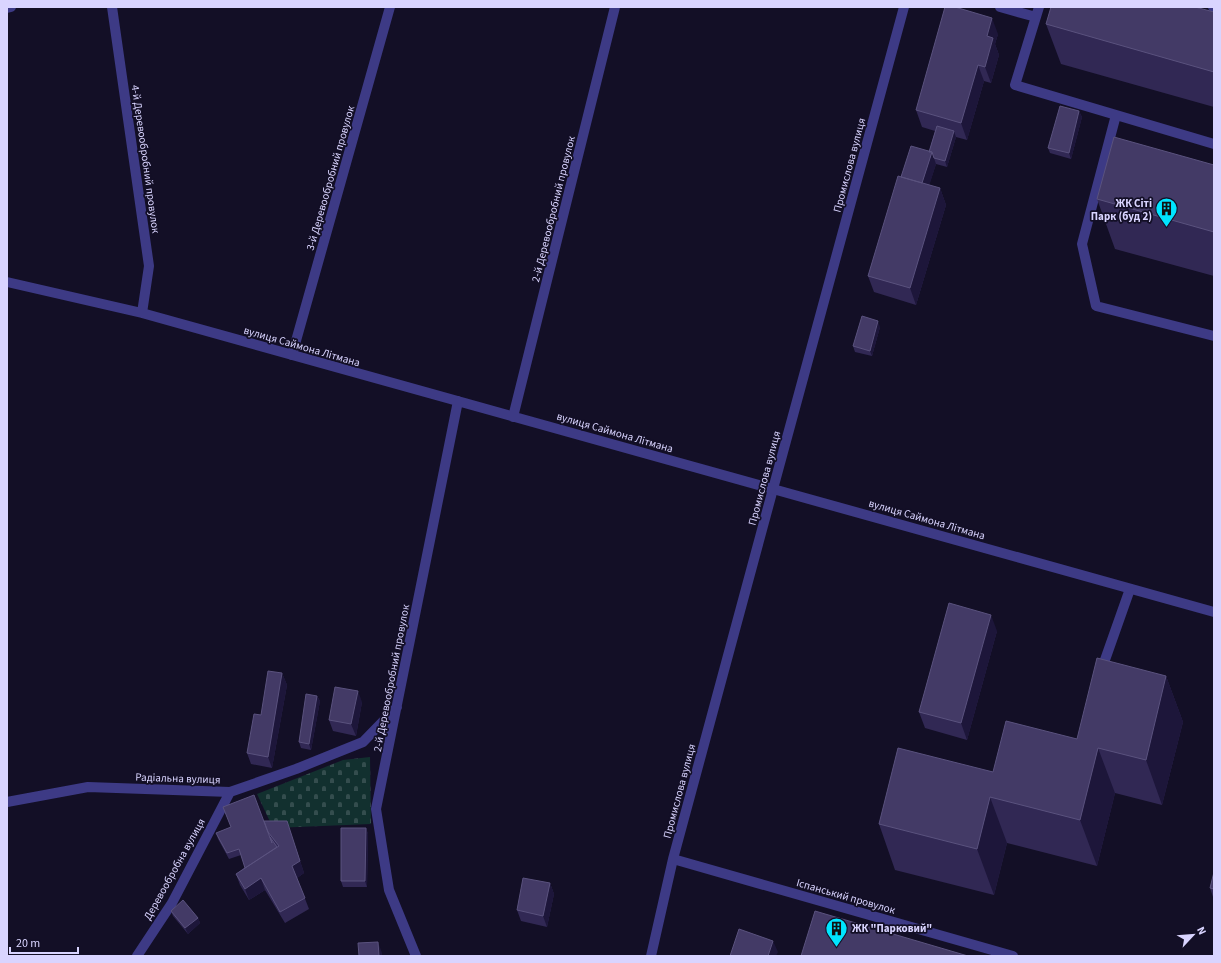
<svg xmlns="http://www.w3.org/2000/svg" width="1221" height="963" font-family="'Source Sans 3',sans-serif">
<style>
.cemetery{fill:url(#cemetery-stones)}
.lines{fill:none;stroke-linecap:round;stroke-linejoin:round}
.service{stroke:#3d3a85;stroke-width:10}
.minor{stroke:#3d3a85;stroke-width:10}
.tertiary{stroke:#3d3a85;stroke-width:10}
.wall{fill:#312854}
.shaded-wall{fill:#1d163a}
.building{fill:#433a66;stroke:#5a527e}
.labels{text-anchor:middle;stroke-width:3.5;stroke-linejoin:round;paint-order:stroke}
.street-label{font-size:11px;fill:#d9d4ff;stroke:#130f26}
.poi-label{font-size:11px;font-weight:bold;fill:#d9d4ff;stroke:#130f26;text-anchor:end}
</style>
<defs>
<pattern id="cemetery-stones" width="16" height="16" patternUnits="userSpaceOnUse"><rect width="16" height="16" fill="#12302f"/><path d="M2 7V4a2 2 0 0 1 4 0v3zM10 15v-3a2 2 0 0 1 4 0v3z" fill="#344d4e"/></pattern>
</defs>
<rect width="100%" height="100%" fill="#130f26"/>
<!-- cemetery -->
<path class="cemetery" d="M370 757 371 824 273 828 257 794 343 760Z"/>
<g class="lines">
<!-- service -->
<path class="service" d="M1000 7 1036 17
M1039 7 1015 85 1214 144
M1213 7H1214
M1116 115 1082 244 1096 306 1214 336
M292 355 390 7
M1100 674 1130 589"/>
<!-- minor -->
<path class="minor" d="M112 7 149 266 142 313
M7 8 11 7
M7 282 142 313 773 489 673 859 651 956
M513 417 615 7
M7 802 88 787 230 792 296 769 363 742 397 707
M673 859 1013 956
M137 956 172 903 230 792
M416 956 389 890 376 809 458 401"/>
<!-- tertiary -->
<path class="tertiary" d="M904 7 773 489 1214 612"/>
</g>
<!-- wall -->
<path class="wall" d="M1214 12V107L1061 64 1046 24Z
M998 34 995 44 999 55 991 83 984 81 967 140 956 137 947 167 936 164 929 185 940 188 946 205 916 305 874 292 868 276 901 177 929 152 935 131 922 127 916 110Z
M1079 111 1082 117 1071 159 1050 153 1048 148Z
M1214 165V276L1115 249 1097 199Z
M880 327 872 356 855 352 853 346Z
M997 631 967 740 925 728 919 712Z
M282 673 287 685 272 768 251 764 247 753 261 715Z
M1166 676 1183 722 1162 805 1115 793 1097 866 1007 843 994 895 895 870 879 824 993 772 1077 739Z
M317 696 320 701 311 750 301 748 299 742Z
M362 702 356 736 333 731 329 720Z
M264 821H287L304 873 297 878 309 909 285 923 265 890 249 900 240 885 236 874 245 867 241 855 229 859 218 839 216 833Z
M366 828 368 834 367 887H343L341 881Z
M1214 872V900L1210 888Z
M550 883 554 894 547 927 521 921 517 910Z
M171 911 198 918 200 923 188 934 173 916Z"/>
<!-- shaded-wall -->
<path class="shaded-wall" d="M992 18 998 34 995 44 999 55 991 83 985 67 987 36Z
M978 65 984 81 967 140 961 123Z
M1079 111 1082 117 1071 159 1069 153Z
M954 131 956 137 947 167 945 161Z
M932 152 936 164 925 199 921 187Z
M940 188 946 205 916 305 910 288Z
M878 321 880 327 872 356 870 351Z
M991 615 997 631 967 740 961 723Z
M282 673 287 685 272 768 268 757Z
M1166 676 1183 722 1162 805 1146 760Z
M358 691 362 702 356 736 351 724Z
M317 696 320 701 311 750 309 744Z
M1098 748 1115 793 1097 866 1080 820Z
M990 797 1007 843 994 895 977 849Z
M287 821 304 873 297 878 292 866Z
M366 828 368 834 367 887 365 881Z
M261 878 265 890 249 900 245 889Z
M550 883 554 894 547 927 543 916Z
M198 918 200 923 188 934 185 928Z
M773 941 778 952 776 956H768Z
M378 942 382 953V956H379Z"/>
<!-- building -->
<path class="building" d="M945 7H955L992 18 987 36 993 38 985 67 978 65 961 123 916 110Z
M1051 7H1195L1214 12V72L1046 24Z
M1060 106 1079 111 1069 153 1048 148Z
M937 126 954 131 945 161 934 158 932 152H929Z
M1114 137 1214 165V232L1097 199Z
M911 146 932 152 922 183 901 177Z
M898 176 940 188 910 288 868 276Z
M862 316 878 321 870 351 853 346Z
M949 603 991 615 961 723 919 712Z
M1097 658 1166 676 1146 760 1098 748 1080 820 990 797 977 849 879 824 898 748 993 772 1006 721 1077 739Z
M268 671 282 673 268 757 247 753 254 714 261 715Z
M335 687 358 691 351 724 329 720Z
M306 694 317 696 309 744 299 742Z
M254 795 272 843 270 837 277 847 245 868 239 849 227 853 216 833 231 827 223 807Z
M264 821H287L300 861 292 866 305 898 280 912 261 878 245 889 236 874 279 846 268 832Z
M341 828H366L365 881H341Z
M1214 872V889L1210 888Z
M523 878 550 883 543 916 517 910Z
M183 900 198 918 185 928 171 911Z
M815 911 968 956H801Z
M739 929 773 941 768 956H730Z
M378 942 379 956H359L358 943Z"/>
<!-- icons -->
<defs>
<symbol id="building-pin" viewBox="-11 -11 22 30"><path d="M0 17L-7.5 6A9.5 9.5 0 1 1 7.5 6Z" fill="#00e5ff" stroke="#130f26"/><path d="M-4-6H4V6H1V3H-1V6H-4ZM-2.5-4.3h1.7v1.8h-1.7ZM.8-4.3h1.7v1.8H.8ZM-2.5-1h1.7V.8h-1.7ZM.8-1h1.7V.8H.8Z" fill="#111"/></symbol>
</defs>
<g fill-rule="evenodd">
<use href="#building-pin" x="1154" y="196" width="25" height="34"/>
<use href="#building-pin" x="824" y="916" width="25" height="34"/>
</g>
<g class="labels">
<!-- street labels -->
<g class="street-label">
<text transform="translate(146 159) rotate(82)" y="4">4-й Деревообробний провулок</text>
<text transform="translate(849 165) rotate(-75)" y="4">Промислова вулиця</text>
<text transform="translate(330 178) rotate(-74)" y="4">3-й Деревообробний провулок</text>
<text transform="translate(553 209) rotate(-76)" y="4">2-й Деревообробний провулок</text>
<text transform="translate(302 346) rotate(16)" y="4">вулиця Саймона Літмана</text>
<text transform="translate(615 432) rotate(16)" y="4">вулиця Саймона Літмана</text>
<text transform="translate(764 478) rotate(-75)" y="4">Промислова вулиця</text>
<text transform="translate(927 519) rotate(16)" y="4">вулиця Саймона Літмана</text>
<text transform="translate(391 678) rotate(-79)" y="4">2-й Деревообробний провулок</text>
<text transform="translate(178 778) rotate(2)" y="4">Радіальна вулиця</text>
<text transform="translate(679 791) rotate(-75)" y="4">Промислова вулиця</text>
<text transform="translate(174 869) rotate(-61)" y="4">Деревообробна вулиця</text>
<text transform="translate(846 896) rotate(16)" y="4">Іспанський провулок</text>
</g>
<!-- poi labels -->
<g class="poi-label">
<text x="1152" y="207">ЖК Сіті<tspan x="1152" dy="13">Парк (буд 2)</tspan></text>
<text x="852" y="932" text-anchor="start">ЖК "Парковий"</text>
</g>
</g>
<!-- border -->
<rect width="1221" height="963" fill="none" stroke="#d9d4ff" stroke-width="16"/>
<!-- north arrow -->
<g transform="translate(1193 935) rotate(64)" stroke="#130f26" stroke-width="3" paint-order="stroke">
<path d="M0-3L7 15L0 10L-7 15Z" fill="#d9d4ff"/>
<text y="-6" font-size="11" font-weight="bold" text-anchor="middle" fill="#d9d4ff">N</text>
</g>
<!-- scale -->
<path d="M10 947v6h68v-6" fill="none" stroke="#d9d4ff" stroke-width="2"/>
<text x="16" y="947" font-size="12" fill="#d9d4ff" stroke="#130f26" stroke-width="3" paint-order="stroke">20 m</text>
</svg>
